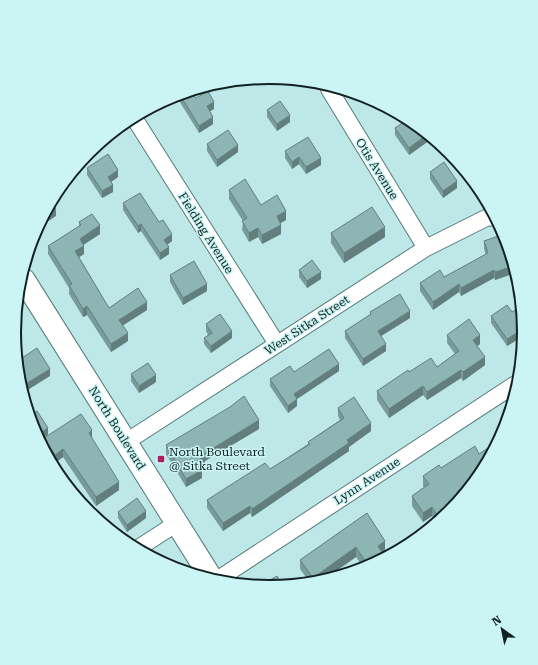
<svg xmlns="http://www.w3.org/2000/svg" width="538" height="665" font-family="'Roboto Serif',serif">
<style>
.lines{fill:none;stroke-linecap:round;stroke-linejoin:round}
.street-casing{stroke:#547b7a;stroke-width:18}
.secondary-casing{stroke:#547b7a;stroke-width:24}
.street{stroke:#fff;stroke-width:16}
.secondary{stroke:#fff;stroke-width:22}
.wall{fill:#789c9b}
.shaded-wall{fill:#627f7e}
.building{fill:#8cb5b4;stroke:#627f7e}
.poi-dot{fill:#ab2061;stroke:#cbf5f4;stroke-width:1.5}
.labels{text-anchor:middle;stroke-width:3;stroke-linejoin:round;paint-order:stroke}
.street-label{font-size:12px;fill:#122222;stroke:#cbf5f4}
.poi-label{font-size:12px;fill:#122222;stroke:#cbf5f4;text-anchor:start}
.rim{fill:none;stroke:#122222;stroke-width:2}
</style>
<rect width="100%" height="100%" fill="#bee8e7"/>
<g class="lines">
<defs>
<path id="street" d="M329 89 426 248
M136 121 277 344
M126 442 426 248 486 218 493 217
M140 547 177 523
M220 578 514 385"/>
<path id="secondary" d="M24 280 210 576"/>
</defs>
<!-- street casing -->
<use href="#street" class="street-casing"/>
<!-- secondary casing -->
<use href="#secondary" class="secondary-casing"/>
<!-- street -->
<use href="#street" class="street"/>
<!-- secondary -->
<use href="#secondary" class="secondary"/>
</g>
<!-- wall -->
<path class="wall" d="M192 93 196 98 214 109 210 111 213 124 199 133 178 99 171 102 169 98 172 97Z
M267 110 290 122 277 131 267 117Z
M404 122 430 140 409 155 395 135V128Z
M207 144 238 152 217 167 207 151Z
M285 151 321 165 306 174 299 164 292 169 285 158Z
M87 168 118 177 111 182 113 192 102 198 87 175Z
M430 172 457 188 443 198 430 179Z
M229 190 261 205 286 220 281 223V234L262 244 258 237 249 242 242 230 243 221 229 199Z
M123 203 172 241 167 245 169 254 160 260 141 231 138 233 123 210Z
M79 222 100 234 83 245 84 254 79 257 109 308 147 310 123 325 128 341 111 352 87 315 83 317 69 294V288L48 254V246L79 226Z
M331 233 385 237 344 263 331 243Z
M505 235 512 274 495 280 494 278 461 296 459 292 433 310 420 291V283L444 277 486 255 484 249V241Z
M299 270 321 279 307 288 299 277Z
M170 275 207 291 183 305 170 282Z
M370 312 410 318 381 336 386 351 363 366 345 338V331L370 315Z
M491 316 524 333 523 336 507 346 491 323Z
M206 324 232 338 211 353 204 344V338L208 335 206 331Z
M447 335 480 344 477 346 485 365 463 381 461 378 427 400 423 395 389 418 377 400V391L409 372 437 367 455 354 447 343Z
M339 371 297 399V406L288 413 270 386V379L294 372Z
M131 374 156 382 139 393 131 381Z
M338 408 371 431 349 447V451L252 517 250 513 223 531 207 508V500L270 469 308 444V442L340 420 338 416Z
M259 429 205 461V465L201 467 202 478 186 487 166 454V445Z
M44 438H92L119 490 96 506 63 457 55 463 44 446Z
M423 476 449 513 436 522 432 516 423 522 412 506V496L424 487 423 486Z
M118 512 146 518 127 532 118 518Z
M367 513 385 551 382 553 384 556 366 568 364 569 356 557 329 576 308 580 300 569V560Z"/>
<!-- shaded-wall -->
<path class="shaded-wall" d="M178 96V99L171 102V97Z
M214 102V109L207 113V106Z
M290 115V122L277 131V124Z
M213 117V124L199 133V126Z
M425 136 430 140 409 155V148Z
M238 145V152L217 167V160Z
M299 157V164L292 169V162Z
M321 158V165L306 174V167Z
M118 170V177L108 184V177Z
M457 181V188L443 198V191Z
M113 185V192L102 198V191Z
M56 209V216L39 227 47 215Z
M286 211V220L277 225V216Z
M141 224V231L138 233V226Z
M100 225V234L80 247V239Z
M281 225V234L262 244V235Z
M385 227V237L344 263V253Z
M258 228V237L249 242V233Z
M172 234V241L164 247V240Z
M84 246V254L75 260V251Z
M169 247V254L160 260V253Z
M511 267 512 274 495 280V272Z
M494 270V278L461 296V288Z
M321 272V279L307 288V281Z
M207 284V291L183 305V298Z
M459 284V292L433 310V302Z
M147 302V310L119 328V320Z
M87 306V315L83 317V309Z
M410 311V318L378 338V331Z
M523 329 524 333 523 336 507 346V339Z
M232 331V338L211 353V346Z
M128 333V341L111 352V344Z
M480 335V344L473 349V340Z
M386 344V351L363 366V359Z
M485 357V365L463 381V372Z
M339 364V371L294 401V394Z
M50 369V376L26 391 24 385Z
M461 370V378L427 400V392Z
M156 375V382L139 393V386Z
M423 386V395L389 418V409Z
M297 399V406L288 413V406Z
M259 420V429L205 461V465L197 469V461L204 454Z
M371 423V431L349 447V451L252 517V509Z
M48 428V435L40 440 37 435Z
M92 430V439L89 433Z
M63 449V457L55 463V455Z
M202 470V478L186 487V479Z
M119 482V490L96 506V497Z
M468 484 457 501V492Z
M250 506V513L223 531V523Z
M432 507V516L423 522V513Z
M446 509V515L437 521V515Z
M146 511V518L127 532V525Z
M385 541V551L378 556V546Z
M356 547V557L329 576 313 579V578Z
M384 555V556L368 567V566Z"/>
<!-- building -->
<path class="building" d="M208 91 214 102 207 106 213 117 199 126 180 95 192 93 196 98Z
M280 101 290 115 277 124 267 110Z
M404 122 425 136 409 148 395 128Z
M228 130 238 145 217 160 207 144Z
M308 137 321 158 306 167 299 157 292 162 285 151Z
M108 154 118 170 108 177 113 185 102 191 87 168Z
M444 162 457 181 443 191 430 172Z
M245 179 261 205 277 195 286 211 277 216 281 225 262 235 258 228 249 233 242 221 247 218 229 190Z
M140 193 159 222 163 220 172 234 164 240 169 247 160 253 141 224 138 226 123 203Z
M53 205 56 209 47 215Z
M372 207 385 227 344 253 331 233Z
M92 214 100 225 80 239 84 246 75 251 109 308 138 288 147 302 119 320 128 333 111 344 87 306 83 309 69 285 72 284 48 246 81 225 79 222Z
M504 234 511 267 495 272 494 270 461 288 459 284 433 302 420 283 440 270 444 277 488 253 484 241Z
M312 260 321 272 307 281 299 270Z
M194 261 207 284 183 298 170 275Z
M400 294 410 311 378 331 386 344 363 359 345 331 371 314 370 312Z
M507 305 512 312 519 308 523 329 507 339 491 316Z
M220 314 232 331 211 346 204 338 212 333 206 324Z
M469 319 480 335 473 340 485 357 463 372 461 370 427 392 423 386 389 409 377 391 408 370 409 372 431 358 437 367 459 351 447 335Z
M37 348 50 369 24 385 19 360Z
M329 349 339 364 294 394 297 399 288 406 270 379 290 366 294 372Z
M148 363 156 375 139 386 131 374Z
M244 396 259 420 204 454 205 456 197 461 202 470 186 479 166 445 230 407Z
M354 397 371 423 347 440 349 443 252 509 250 506 223 523 207 500 265 463 270 469 310 444 308 442 344 418 338 408Z
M37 411 48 428 37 435 33 430 30 416Z
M81 414 92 430 89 433 119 482 96 497 63 449 55 455 44 438Z
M497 442 468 484 457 492 460 497 449 513 446 509 437 515 432 507 423 513 412 496 429 484 423 476 439 465 441 468 475 446 479 454Z
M137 498 146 511 127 525 118 512Z
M97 512 103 522 92 515Z
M367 513 385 541 378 546 384 555 368 566 356 547 313 578 300 560Z
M277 576 283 585 269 588 260 586Z"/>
<!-- markers -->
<rect class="poi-dot" x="157" y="455" width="8" height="8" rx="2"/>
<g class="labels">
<!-- street labels -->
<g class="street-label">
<text transform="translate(377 169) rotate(58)" y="4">Otis Avenue</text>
<text transform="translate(206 233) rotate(58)" y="4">Fielding Avenue</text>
<text transform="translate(307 325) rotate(-33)" y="4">West Sitka Street</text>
<text transform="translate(117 428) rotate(58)" y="4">North Boulevard</text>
<text transform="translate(367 481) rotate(-33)" y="4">Lynn Avenue</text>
</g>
<!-- poi labels -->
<g class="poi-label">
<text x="169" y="456">North Boulevard<tspan x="169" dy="14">@ Sitka Street</tspan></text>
</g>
</g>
<!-- crop -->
<path d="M0 0H538V665H0ZM21 332a248 248 0 1 1 496 0a248 248 0 1 1-496 0Z" fill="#cbf5f4" fill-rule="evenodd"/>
<path class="rim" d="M21 332a248 248 0 1 1 496 0a248 248 0 1 1-496 0Z"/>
<!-- north arrow -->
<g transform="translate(502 629) rotate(327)" stroke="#cbf5f4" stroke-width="3" paint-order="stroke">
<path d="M0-3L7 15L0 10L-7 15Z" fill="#122222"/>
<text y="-6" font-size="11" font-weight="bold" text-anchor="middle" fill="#122222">N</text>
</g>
</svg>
